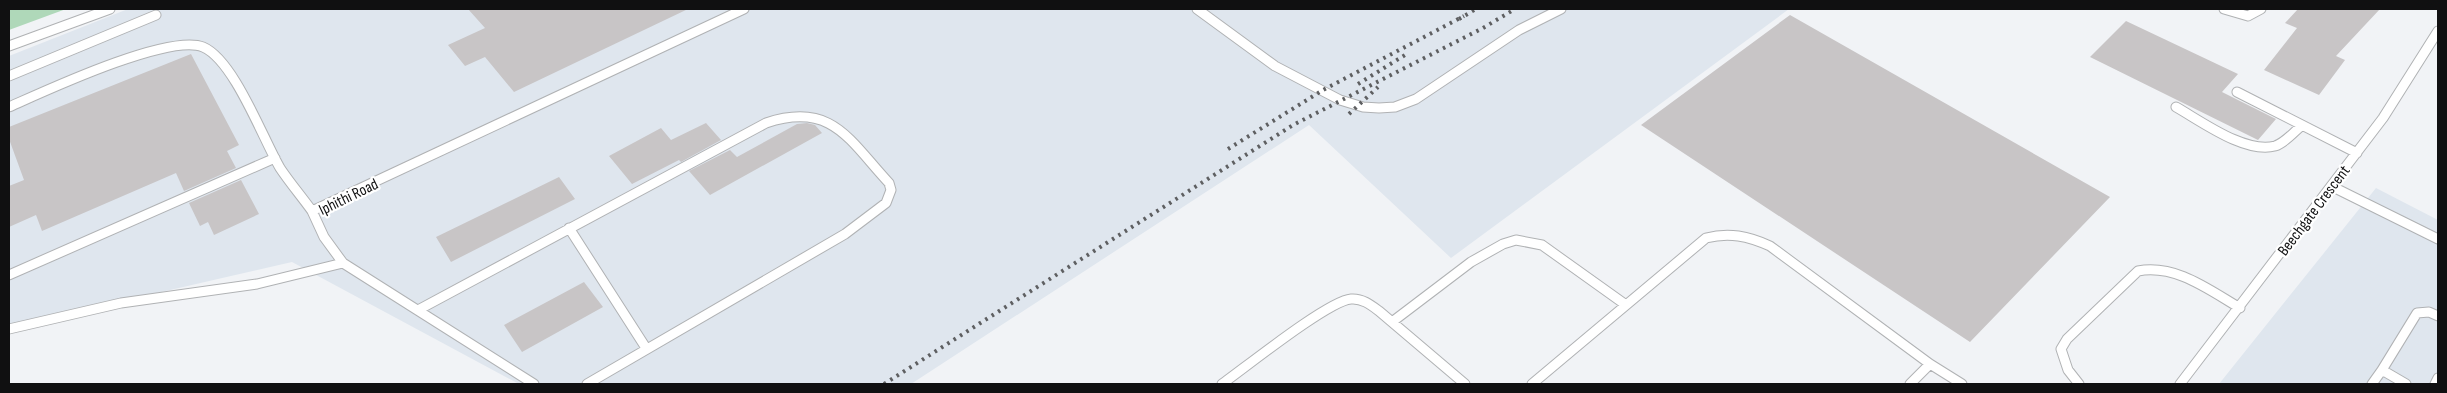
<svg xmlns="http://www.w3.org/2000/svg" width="2447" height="393" font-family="'Sofia Sans Condensed',sans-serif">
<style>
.built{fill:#dfe6ee}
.green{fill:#afd8b9}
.building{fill:#c8c5c6}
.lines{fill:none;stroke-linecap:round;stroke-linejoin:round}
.service-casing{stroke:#b0b2b4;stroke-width:11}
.service{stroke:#fff;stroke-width:9}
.rail{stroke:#5e5f61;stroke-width:4;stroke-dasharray:2.5 5;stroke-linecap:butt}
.labels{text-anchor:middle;stroke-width:4.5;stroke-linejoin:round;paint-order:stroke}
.street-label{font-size:16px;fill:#101011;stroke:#fff}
</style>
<rect width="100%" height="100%" fill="#f1f3f6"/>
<!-- built -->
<path class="built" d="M128 9H1789L1451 258 1309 125 911 384H519L292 262 9 327V56Z
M2376 188 2438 220V384H2219Z"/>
<!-- green -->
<path class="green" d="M9 9H66L9 30Z"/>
<!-- building -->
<path class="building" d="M468 9H688L514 92 485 57 465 66 448 45 485 28Z
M2298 9H2380L2336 56 2345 60 2319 95 2264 70 2297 28 2285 23Z
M1790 15 2110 197 1970 342 1641 125Z
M2126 21 2238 74 2222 92 2276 119 2258 140 2090 57Z
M191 54 239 145 227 151 236 168 184 191 176 173 42 231 36 215 9 227V186L24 180 9 139V127Z
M706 123 721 140 681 162 679 160 632 184 609 156 661 128 671 140Z
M807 123 815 125 822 133 710 195 689 171 730 150 737 157 797 124Z
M559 177 575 199 451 262 436 237Z
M241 180 259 214 214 235 208 222 200 226 189 203Z
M584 282 603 307 522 352 504 325Z"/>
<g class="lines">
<defs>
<path id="service" d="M1197 9 1275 66 1340 100 1363 107 1379 108 1395 107 1416 99 1519 30 1561 9
M2224 9 2248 16 2261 9
M9 46 110 9
M9 76 156 15
M2237 92 2357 153
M9 107C45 91 169 33 203 47 234 60 263 139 280 168 290 183 302 197 312 211
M2176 107C2201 121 2245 154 2275 146 2285 143 2294 132 2302 125
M2331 186 2438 239
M569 228 646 348
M343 263 534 384
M9 275 275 158
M418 310 766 123C832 101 849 140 889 183L891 190 886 203 845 234 587 384
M1392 322 1471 262 1503 244 1516 240 1542 245 1626 305
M9 329 121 303 257 284 343 263 324 237 312 211 744 9
M1222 384C1246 367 1328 301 1351 299 1362 298 1371 305 1379 311L1465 384
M1532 384 1706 238C1729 232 1748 236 1770 246L1930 364 1962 384
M1910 384 1930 364
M2079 384 2068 370 2061 349 2067 339 2138 271C2176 264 2209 290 2240 308
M2180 384 2383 118 2438 31
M2372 384 2382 370
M2406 384 2382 370 2417 313 2429 312 2438 316
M2435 384 2438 378"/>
</defs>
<!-- service casing -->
<use href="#service" class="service-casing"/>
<!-- service -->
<use href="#service" class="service"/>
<!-- rail -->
<path class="rail" d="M1459 19 1476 9
M1358 84 1405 55
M1349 114 1378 87
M1228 149 1323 90 1464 16
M884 384 1293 125 1483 28 1515 9"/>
</g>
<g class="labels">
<!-- street labels -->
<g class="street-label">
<text transform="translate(348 196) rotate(-26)" y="6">Iphithi Road</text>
<text transform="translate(2313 210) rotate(-53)" y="6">Beechgate Crescent</text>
</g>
</g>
<!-- border -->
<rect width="2447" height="393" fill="none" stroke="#101011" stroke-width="20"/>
</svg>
